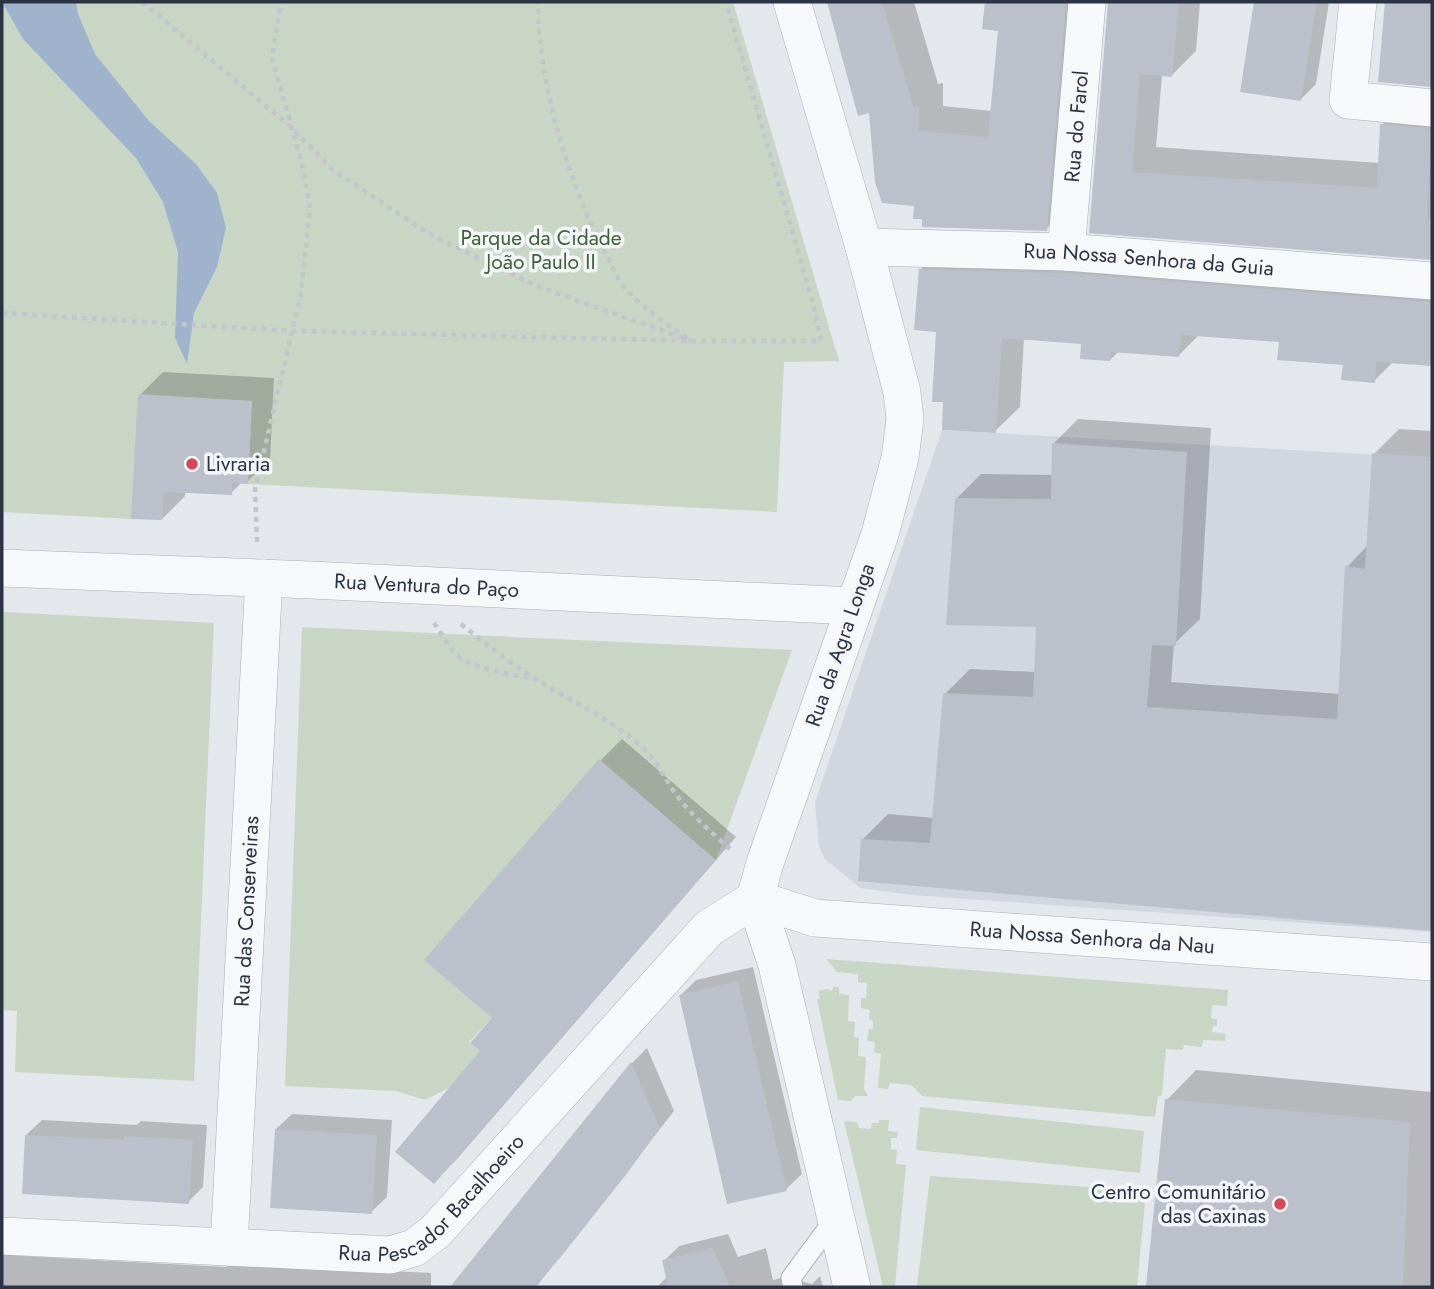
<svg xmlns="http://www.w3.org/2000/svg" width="1434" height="1289" font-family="Jost,sans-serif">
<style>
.built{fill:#d2d6de}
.green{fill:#c9d6c5}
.water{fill:#9fb4cc}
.shadow{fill:#0003}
.building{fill:#bbc0ca}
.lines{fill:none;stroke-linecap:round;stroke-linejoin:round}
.service-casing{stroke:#a9aeb7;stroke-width:21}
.minor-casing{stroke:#a9aeb7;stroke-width:38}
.path{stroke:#c2c5cb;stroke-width:4.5;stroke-dasharray:5 5;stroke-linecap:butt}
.service{stroke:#f7f8fa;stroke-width:19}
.minor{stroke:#f7f8fa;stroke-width:37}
.poi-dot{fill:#d1495b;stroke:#f4f6f9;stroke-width:2.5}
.labels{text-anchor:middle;stroke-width:7;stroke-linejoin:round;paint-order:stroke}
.street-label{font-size:21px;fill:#2b3445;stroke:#f4f6f9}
.park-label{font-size:21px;fill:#3f6138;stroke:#f4f6f9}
.poi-label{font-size:21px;fill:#2b3445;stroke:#f4f6f9;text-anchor:start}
</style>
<rect width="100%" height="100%" fill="#e4e7ec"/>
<!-- built -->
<path class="built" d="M942 430 1432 458V932L912 895 860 888 825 859 819 847 815 802Z"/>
<!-- green -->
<path class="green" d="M2 2H733L839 361 784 362 777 512 248 484 252 401 212 399 131 519 2 512Z
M2 612 214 623 194 1081 15 1072 17 1011 2 1010Z
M302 627 792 650 716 860 492 1018 469 1042 481 1052 449 1088 425 1100 396 1091 285 1086Z
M826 959 1228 990 1227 1006 1212 1005 1211 1018 1217 1019V1026H1213L1212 1032 1226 1034 1225 1041 1203 1040 1202 1047 1184 1045 1183 1050 1166 1049 1162 1095 1158 1096 1155 1117 922 1096 911 1085 890 1083 888 1089 878 1088 881 1054 874 1052 875 1042 867 1041 869 1029H873V1021L869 1019 870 1010 861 1008V998H866L867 983 858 982V974L837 972Z
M833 987H839V994L849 995 848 1021 855 1022 854 1037 859 1038 858 1056 866 1057 864 1089 868 1096H855L851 1101 838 1100 817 999H820L818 991 827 989 832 991Z
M920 1107 1144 1131 1140 1173 916 1150Z
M879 1120H889L888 1131 898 1132 897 1138H891V1149L897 1150 896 1164 906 1165 895 1287H883L844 1121 857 1122 859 1128 871 1129 872 1123H879Z
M930 1176 1146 1191 1137 1287H917Z"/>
<!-- water -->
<path class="water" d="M2 2H76L78 14 95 54 149 121 196 164 217 193 226 228 217 267 194 313 187 364 175 338 178 252 163 202 136 158 23 39Z"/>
<!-- shadow -->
<path class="shadow" d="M828 2H914L938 84 943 83V106L992 111 1000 30 984 28 986 2H1088L1071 204 1046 229 924 218 870 111 859 114Z
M1109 2H1200L1196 51 1172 75H1162L1156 147 1380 163 1382 125 1406 100 1432 103V258L1091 231Z
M1256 2H1329L1316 84 1301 99 1242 90Z
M1387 2H1432V85L1380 80Z
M945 245 1432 276V364L1394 361 1374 381 1344 364 1281 341 1199 335 1179 355 1119 351 1110 360 1083 343 1024 338 1020 407 995 431 945 401 938 330 920 270Z
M163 372 274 378 270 459 247 482H242L231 493 185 491V496L162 519 140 395Z
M1078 419 1211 428 1200 619 1174 644 1171 682 1340 694 1347 567 1368 545 1374 454 1399 429 1432 431V929L860 879 863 839 888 814 934 818 945 694 970 669 1036 672 1038 625 956 499 981 474 1053 475V444Z
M622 739 736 837 456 1160 434 1182 494 1018 427 959 601 760Z
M753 967 802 1174 786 1189 681 995 696 980Z
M647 1048 674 1111 536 1287H452L632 1063Z
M1196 1070 1432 1092 1431 1287H1148L1167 1100Z
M292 1114 392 1120 387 1197 371 1212 276 1129Z
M42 1120 137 1125 141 1121 207 1125 203 1187 188 1202 26 1135Z
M728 1234 738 1257 766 1248 773 1280 796 1274 800 1281 812 1284 820 1276 823 1287H657L667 1277 664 1261 679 1246Z
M2 1252 22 1253 21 1256 226 1267 234 1259 307 1267 431 1273V1287H2Z"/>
<!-- building -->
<path class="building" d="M827 2H882L914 108 919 107V131L988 137 998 31 982 29 985 2H1066L1047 231 922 227V219H913L914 206 882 203 875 182 869 113 858 116Z
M1108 2H1179L1172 77 1140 74 1132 172 1377 188 1380 124 1432 129 1427 220H1432V260L1089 233Z
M1254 2H1317L1301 101 1240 92Z
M1385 2H1432V87L1378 82Z
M919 269 1065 273 1432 302V366L1376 362 1375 383 1341 380 1343 365 1277 360 1279 342 1181 335 1179 357 1111 352 1110 361 1080 359 1081 344 1002 338 996 433 942 430 943 402H932L936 332 914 330Z
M138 394 252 401 248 484 232 483V495L164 492 162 520 131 519Z
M1052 443 1187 452 1176 646 1152 645 1147 707 1337 719 1345 566 1365 569 1372 453 1432 457V931L858 881 861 839 930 843 943 693 1033 697 1036 627 946 625 955 498 1051 499Z
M599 759 716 860 434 1184 395 1152 480 1051 470 1043 492 1018 424 960Z
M738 981 787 1191 727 1204 679 995Z
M631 1062 660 1128 628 1172 564 1253 535 1287H450Z
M1165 1099 1410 1122 1403 1287H1146Z
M275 1129 377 1135 372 1214 270 1208Z
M25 1135 124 1140V1136L193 1140 189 1204 22 1194Z
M713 1248 730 1287H668L662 1260Z"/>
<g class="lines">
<defs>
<path id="service" d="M793 1287 791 1278 836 1217"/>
<g id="minor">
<path d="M792 2 864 247 902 392 905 419 900 458 880 534 765 863 755 899 777 965 852 1287"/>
<path d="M1358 2 1348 100 1432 108"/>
<path id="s1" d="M864 247 1066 252 1432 281"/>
<path id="s2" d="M1066 252 1087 2"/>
<path id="s3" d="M2 568 311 580 853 606"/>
<path id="s4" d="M755 899 815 918 1432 962"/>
<path id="s5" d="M2 1236 390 1255 414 1248 435 1232 709 928 755 899"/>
<path id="s6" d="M229 1247 264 578"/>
</g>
</defs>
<!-- service casing -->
<use href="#service" class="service-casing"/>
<!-- minor casing -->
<use href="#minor" class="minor-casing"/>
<!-- path -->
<path class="path" d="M142 2 290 126 333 170 429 234 539 287 692 341C668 325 644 310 625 288 617 279 612 265 606 255 569 184 538 83 538 2
M2 313 293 331 692 341H821L813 303 726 2
M257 542 255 489 301 294 310 208 302 164 272 58 281 2
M434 623C443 635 449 650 461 658 480 671 509 673 531 678
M461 624C485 643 508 662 534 678 571 701 611 719 643 748 658 762 660 771 671 787 686 811 709 830 730 849"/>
<!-- service -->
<use href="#service" class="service"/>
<!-- minor -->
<use href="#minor" class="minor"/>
</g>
<!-- markers -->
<g class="poi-dot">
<circle cx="192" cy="464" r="7"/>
<circle cx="1280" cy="1204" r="7"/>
</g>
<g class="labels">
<!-- street labels -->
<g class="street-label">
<text dy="7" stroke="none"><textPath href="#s2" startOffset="126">Rua do Farol</textPath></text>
<text dy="7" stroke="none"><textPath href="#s1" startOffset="285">Rua Nossa Senhora da Guia</textPath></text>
<text dy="7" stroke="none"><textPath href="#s3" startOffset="425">Rua Ventura do Paço</textPath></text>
<text transform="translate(840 645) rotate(-71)" y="7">Rua da Agra Longa</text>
<text dy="7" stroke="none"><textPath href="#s6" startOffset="336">Rua das Conserveiras</textPath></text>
<text dy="7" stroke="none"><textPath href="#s4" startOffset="341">Rua Nossa Senhora da Nau</textPath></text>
<text dy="7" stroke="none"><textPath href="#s5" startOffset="452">Rua Pescador Bacalhoeiro</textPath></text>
</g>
<!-- park labels -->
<g class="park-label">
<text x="541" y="245">Parque da Cidade<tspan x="541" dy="24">João Paulo II</tspan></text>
</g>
<!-- poi labels -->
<g class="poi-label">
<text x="206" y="471">Livraria</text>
<text x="1266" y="1199" text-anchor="end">Centro Comunitário<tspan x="1266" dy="24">das Caxinas</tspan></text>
</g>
</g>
<!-- border -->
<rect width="1434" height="1289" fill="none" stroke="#2b3445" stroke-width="7"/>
</svg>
